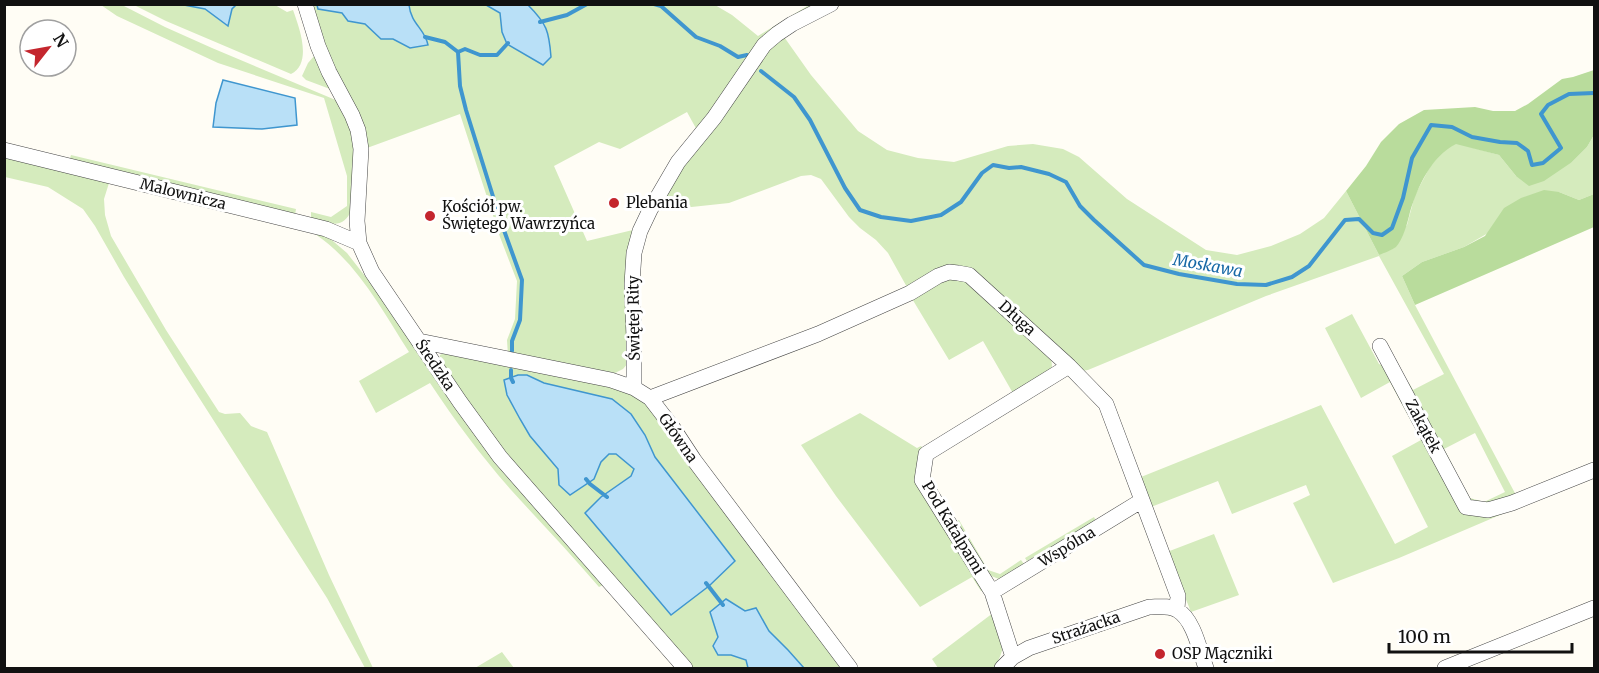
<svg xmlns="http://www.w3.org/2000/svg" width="1599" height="673" font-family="Merriweather,serif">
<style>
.green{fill:#d5ebbd}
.forest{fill:#b9dc9c}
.water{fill:#b9e0f7;stroke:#3f96cf;stroke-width:1.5}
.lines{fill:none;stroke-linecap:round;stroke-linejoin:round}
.stream{stroke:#3f96cf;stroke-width:4}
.minor-casing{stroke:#444;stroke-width:16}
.minor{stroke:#fff;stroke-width:15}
.poi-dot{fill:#c4262e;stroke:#fff;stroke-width:2}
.labels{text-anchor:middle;stroke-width:6;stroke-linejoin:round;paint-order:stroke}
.street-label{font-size:15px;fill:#111;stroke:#fff}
.poi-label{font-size:15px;fill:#111;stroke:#fff;text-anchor:start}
.water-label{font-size:16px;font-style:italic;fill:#1768a6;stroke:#fff}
</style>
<rect width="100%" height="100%" fill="#fffdf5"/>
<!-- green -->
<path class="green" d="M101 5H122L165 27 212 48 338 101 345 112 355 144 352 209C343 231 329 223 311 218V212L331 217 347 206V176L324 98 218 63 117 16Z
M134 5H184L205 9 227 26 232 9 236 5H275L287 12 293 10C299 27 313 63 291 74L166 21Z
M310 5H317L318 9 342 13 348 21 365 24 381 39H393L410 48 427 38C418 27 411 19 409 5H486L500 13 502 32 507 44 543 65C550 32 553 30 528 5H715L732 15 758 36 809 5H824L789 23 698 132 687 112 620 149 599 142 554 166 587 241 637 229 628 363 623 369 615 373 508 356 507 340 515 319 517 281 500 237 460 114 367 148 327 54Z
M782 34 811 75 858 131 887 150 918 158 954 162 1008 146 1033 144 1063 149 1079 157 1127 199 1206 250 1237 255 1271 246 1300 234 1324 218 1346 191 1379 255 1407 225 1415 195 1431 165 1446 149 1456 143 1499 155 1516 176 1572 162 1587 147 1594 135V194L1579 200 1559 192 1464 247 1422 262 1402 276 1415 305 1517 497 1486 506 1468 501 1461 482 1470 498 1484 502 1505 492 1475 433 1444 449 1455 470H1451L1406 385 1409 383 1413 390 1444 374 1379 256 1266 296 1088 370 1081 371 970 268C949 262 926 280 908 289L888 253 876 240 860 228 849 217 821 179 811 175 801 176 729 203 654 211 675 173 760 57Z
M315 55 330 89 306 80 302 76 308 63Z
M71 155 296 209 295 215 69 161Z
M5 156 109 183 104 199 105 215 111 236 166 330 219 412 225 414 240 413 251 426 267 432 329 575 373 668H365L327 598 182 371 124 277 95 226 83 209 48 187 5 177Z
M318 232 327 236 347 253 605 584 599 587C571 554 541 523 512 491 482 457 455 421 430 383L376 413 359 381 409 352C382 310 357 262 315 234Z
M948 279 963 280 1051 356 1052 366 1049 374 1014 395 983 341 949 360 911 297Z
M1352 314 1379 364 1387 367 1416 422 1412 423 1390 382 1361 398 1325 328Z
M446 352 622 389 648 405 843 668H692L505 456 439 361 440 355Z
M1321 405 1395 544 1428 527 1392 456 1421 440 1416 432 1420 430 1464 514 1514 509 1399 558 1333 583 1293 503 1310 495 1306 485 1232 514 1218 481 1151 507 1141 477Z
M860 413 917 448 921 446 923 449 917 479 986 589 981 591 972 577 920 607 836 496 801 445Z
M1094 517 1096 521 1027 561 1025 558Z
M959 520 988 570 1000 574 1021 560 1024 564 999 579 986 574 954 523Z
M1214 534 1239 595 1191 612 1167 552Z
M993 613C1002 637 1009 644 994 668H938L932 659Z
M502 652 514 668H475Z"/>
<!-- forest -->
<path class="forest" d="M1594 70V135L1587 147 1572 162 1544 181 1529 186 1516 176 1499 155 1456 144C1431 157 1418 186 1410 212 1408 221 1403 240 1396 247 1392 250 1384 253 1379 255L1346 191 1366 166 1381 142 1399 124 1424 110 1475 107 1493 111H1515L1528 104 1562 79 1573 77Z
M1544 190 1559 192 1579 200 1594 194V227L1415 305 1402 276 1422 262 1464 247 1485 236 1504 208 1521 198Z"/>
<!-- water -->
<path class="water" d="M184 5H236L232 9 228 26 205 9Z
M317 5H409C411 24 425 29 428 45L410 48 393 39H381L365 24 348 21 342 13 318 9Z
M486 5H528C547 24 549 31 551 57L543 65 507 44 502 32 500 13Z
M223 80 295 98 297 125 262 129 213 127 216 103Z
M518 375H527L544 383 612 399 631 414 645 435 655 457 735 561 709 586 671 615 585 513 601 497 631 476 634 469 616 454H609L601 462 594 479 570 495 559 485 558 469 530 436 520 419 507 395 504 380Z
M726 599 745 611 756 608 769 631 788 650 804 668H748L746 660 731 655H718L713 646 718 637 710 612Z"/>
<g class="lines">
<!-- stream -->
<path class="stream" d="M654 4 661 6 696 37 720 46 738 57 747 55
M540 22 567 15 587 4
M425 37 445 42 458 52 465 49 480 55H497L508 43
M458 52 460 86 466 110 501 222 522 280 520 320 512 341V351
M761 71 794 97 810 120 845 188 860 210 881 217 911 221 941 215 961 202 982 173 993 165 1009 168 1021 167 1049 174 1066 182 1080 206 1094 220 1144 265 1179 274 1237 284 1266 285 1292 277 1309 266 1345 220 1359 219 1373 233 1382 235 1392 228 1403 198 1412 158 1431 125 1452 127 1472 137 1500 142 1517 143 1528 151 1532 165 1543 163 1561 148 1541 114 1548 105 1569 94 1594 93
M511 370V378L513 382
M586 479 590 484 607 497
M706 583 723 605"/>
<defs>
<path id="minor" d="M305 4 318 46 329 72 352 115 358 130 361 149 357 221 359 243 372 272 460 402 500 457 685 668
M4 150 326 229 359 243
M419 341 611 380 634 388 650 398 673 428 694 460 850 668
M1380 346 1466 507 1488 510 1512 503 1594 470
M634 388V338L632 284 634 253 640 231 650 210 678 162 714 118 764 45 777 34 792 24 831 4
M650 398 818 334 910 293 938 276 949 272 958 273 969 275 1069 366 1106 404 1178 596 1177 609
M992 592 1141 501
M1013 657 992 592 922 480 926 454 1069 366
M1002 668 1013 657 1029 648 1149 607C1158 607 1169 605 1177 610 1194 619 1200 652 1206 668
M1445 668 1594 608"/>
</defs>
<!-- minor casing -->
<use href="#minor" class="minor-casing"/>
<!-- minor -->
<use href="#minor" class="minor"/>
</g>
<!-- markers -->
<g class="poi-dot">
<circle cx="614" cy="203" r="6"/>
<circle cx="430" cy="216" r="6"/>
<circle cx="1160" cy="654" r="6"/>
</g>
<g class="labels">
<!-- street labels -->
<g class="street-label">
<text transform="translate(183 194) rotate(14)" y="5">Malownicza</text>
<text transform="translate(634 318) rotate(-91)" y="5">Świętej Rity</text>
<text transform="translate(1017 318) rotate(42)" y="5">Długa</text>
<text transform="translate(435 365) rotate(56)" y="5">Średzka</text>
<text transform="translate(1423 426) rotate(62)" y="5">Zakątek</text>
<text transform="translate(678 438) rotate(55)" y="5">Główna</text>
<text transform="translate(953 528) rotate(59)" y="5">Pod Katalpami</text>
<text transform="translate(1067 547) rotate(-31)" y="5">Wspólna</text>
<text transform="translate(1086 628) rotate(-19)" y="5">Strażacka</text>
</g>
<!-- poi labels -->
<g class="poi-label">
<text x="626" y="208">Plebania</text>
<text x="442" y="212">Kościół pw.<tspan x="442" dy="17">Świętego Wawrzyńca</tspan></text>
<text x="1172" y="659">OSP Mączniki</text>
</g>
<!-- water labels -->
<g class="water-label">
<text transform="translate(1208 265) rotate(10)" y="6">Moskawa</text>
</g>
</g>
<!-- border -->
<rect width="1599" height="673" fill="none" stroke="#111111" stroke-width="12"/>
<!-- north arrow -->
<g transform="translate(48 48) rotate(59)"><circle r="28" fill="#ffffff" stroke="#a0a0a0" stroke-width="1.5"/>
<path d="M0-4.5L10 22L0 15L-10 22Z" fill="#c4262e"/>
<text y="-9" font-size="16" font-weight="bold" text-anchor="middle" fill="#111111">N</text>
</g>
<!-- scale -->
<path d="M1389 643v9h183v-9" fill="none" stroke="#111111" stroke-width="3"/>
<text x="1398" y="643" font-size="18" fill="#111111" stroke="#ffffff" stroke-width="4.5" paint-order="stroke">100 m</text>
</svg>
